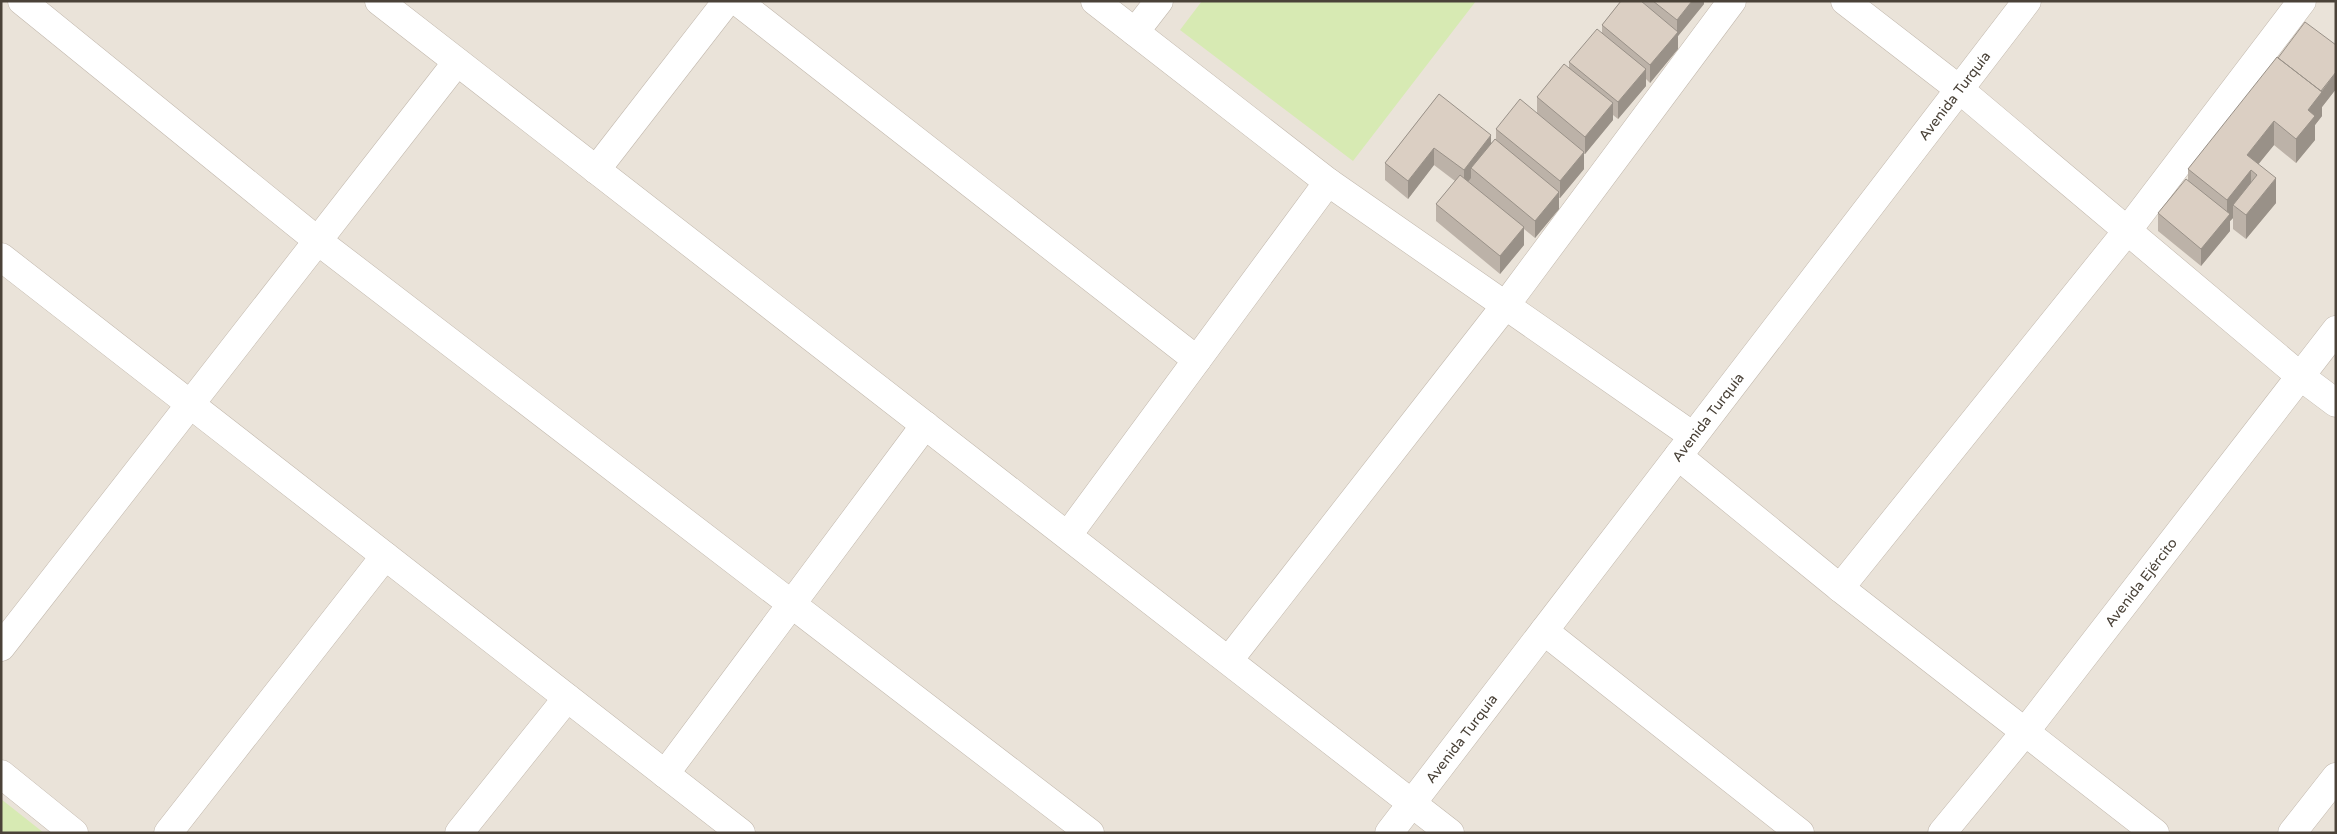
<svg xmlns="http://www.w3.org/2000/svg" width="2337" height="834" font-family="'Varela Round',sans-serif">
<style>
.residential{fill:#eae3d9}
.green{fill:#d7eab3}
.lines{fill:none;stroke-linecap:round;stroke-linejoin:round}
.minor-casing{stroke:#c2b8ad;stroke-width:29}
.minor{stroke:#fff;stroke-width:28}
.wall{fill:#bcb2a8}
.shaded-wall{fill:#999188}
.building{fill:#dbcfc3;stroke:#999188}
.labels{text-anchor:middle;stroke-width:4.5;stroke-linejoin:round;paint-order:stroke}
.street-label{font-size:14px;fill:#4a4238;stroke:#fff}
</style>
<rect width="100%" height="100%" fill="#f6f1eb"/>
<!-- residential -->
<path class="residential" d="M1 1H2336V833H1Z"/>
<!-- green -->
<path class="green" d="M1202 1H1476L1353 161 1180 30Z
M1 799 44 833H1Z"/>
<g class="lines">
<defs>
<g id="minor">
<path d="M22 1 318 241 1090 833"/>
<path d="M379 1 1450 833"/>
<path d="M737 1 1197 360"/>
<path d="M1095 1 1328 182 1693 436"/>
<path d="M1845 1 1959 89 2300 376 2336 403"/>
<path d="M1135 32 1159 1"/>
<path d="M596 170 727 1"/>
<path d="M1 257 741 833"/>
<path d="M1678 456 1840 588 2155 833"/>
<path d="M1068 535 1328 182"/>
<path d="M1840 588 2127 231 2302 1"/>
<path d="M1544 631 1800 833"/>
<path d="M1 647 457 62"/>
<path d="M1229 660 1505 306 1732 1"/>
<path d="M1 774 74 833"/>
<path d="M665 774 925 425"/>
<path d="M168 833 385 556"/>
<path d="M459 833 567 698"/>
<path id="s1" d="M1389 833 2027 1"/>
<path id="s2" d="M1942 833 2025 732 2336 330"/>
<path d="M2292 833 2336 777"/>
</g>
</defs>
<!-- minor casing -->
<use href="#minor" class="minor-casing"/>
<!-- minor -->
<use href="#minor" class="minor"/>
</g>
<!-- wall -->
<path class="wall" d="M1621 1H1704V4L1678 36V49L1650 83 1646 79V86L1618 119 1613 115V120L1585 154H1584V169L1560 198H1559V209L1535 238 1524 229V245L1500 274 1436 221V204L1455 181 1434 165 1408 199 1385 180V163L1439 94 1491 143 1496 139V129L1537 113V97L1569 67V62L1602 32V25Z
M2336 45V89L2322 107V116L2315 125V140L2296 163 2274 145 2258 164 2276 203 2246 239 2233 229V218L2230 221V231L2201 266 2158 231V213L2188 180V169L2278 58Z"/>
<!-- shaded-wall -->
<path class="shaded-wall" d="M1692 1H1704V4L1678 36V49L1650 83V65L1677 33V20Z
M1646 69V86L1618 119V102Z
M2336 72V89L2322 107V116L2315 125V140L2296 163V139L2308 110Z
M1613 103V120L1585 154V137Z
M2274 121V145L2253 171 2251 170V194L2233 205V218L2230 221V231L2201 266V249L2227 217V200L2247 155Z
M1491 135V152L1471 168V178L1464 187V170Z
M1434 148V165L1408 199V181Z
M1584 152V169L1560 198V181Z
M2276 178V203L2246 239V215Z
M1559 192V209L1535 238V221Z
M1524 227V245L1500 274V256Z"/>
<!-- building -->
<path class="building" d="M1621 1H1641L1678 32 1650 65 1602 25Z
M1653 1H1692L1677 20Z
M2305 22 2336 45V72L2321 91 2278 58Z
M1597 29 1646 69 1618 102 1569 62Z
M2277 57 2322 92 2308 110 2315 116 2296 139 2274 121 2247 155 2276 178 2246 215 2233 205 2257 175 2251 170 2227 200 2188 169Z
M1564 64 1613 103 1585 137 1537 97Z
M1439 94 1491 135 1464 170 1434 148 1408 181 1385 163Z
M1520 99 1584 152 1560 181 1496 129Z
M1495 139 1559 192 1535 221 1471 168Z
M1460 175 1524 227 1500 256 1436 204Z
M2186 179 2230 214 2201 249 2158 213Z"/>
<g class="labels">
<!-- street labels -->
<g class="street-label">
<text dy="5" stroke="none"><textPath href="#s1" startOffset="929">Avenida Turquía</textPath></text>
<text dy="5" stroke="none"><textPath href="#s1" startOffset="524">Avenida Turquía</textPath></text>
<text dy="5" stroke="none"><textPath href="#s2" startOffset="320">Avenida Ejército</textPath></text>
<text dy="5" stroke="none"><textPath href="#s1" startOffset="119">Avenida Turquía</textPath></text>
</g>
</g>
<!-- border -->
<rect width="2337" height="834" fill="none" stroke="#4a4238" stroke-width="5"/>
</svg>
